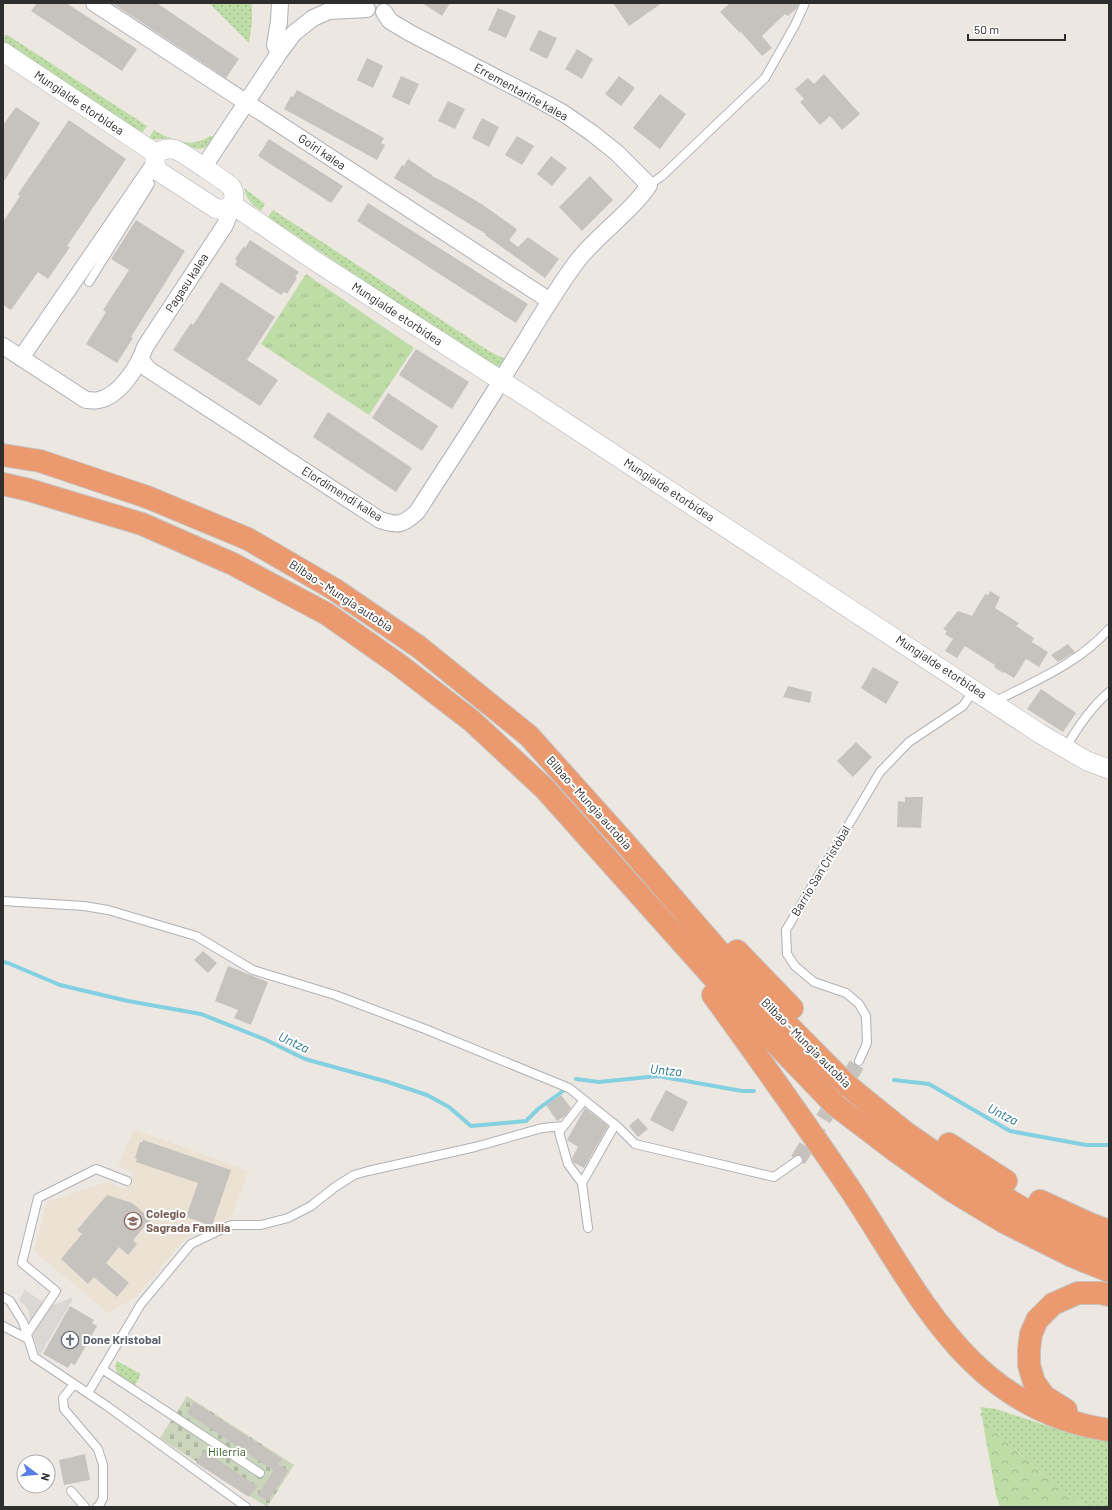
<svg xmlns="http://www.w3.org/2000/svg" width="1112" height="1510" font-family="Barlow,sans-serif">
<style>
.education{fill:#ece2d4}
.grass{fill:url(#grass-dots)}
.forest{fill:url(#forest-crowns)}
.cemetery{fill:url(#cemetery-stones)}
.park{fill:url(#park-tufts)}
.plaza{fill:#dad7d4}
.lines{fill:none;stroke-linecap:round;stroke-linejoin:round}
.stream{stroke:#83d0e1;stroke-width:4}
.building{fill:#c6c2bd}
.minor-tunnel{stroke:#c7c2be;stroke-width:16;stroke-dasharray:16 8;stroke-linecap:butt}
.service-casing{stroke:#aeb1b8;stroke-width:10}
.minor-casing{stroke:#aeb1b8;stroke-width:18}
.tertiary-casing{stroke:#aeb1b8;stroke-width:20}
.motorway-casing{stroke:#c4c4c4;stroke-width:24}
.service{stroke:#fff;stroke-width:8}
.minor{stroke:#fff;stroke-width:16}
.tertiary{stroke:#fff;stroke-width:19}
.motorway{stroke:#eb9a6f;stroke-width:22}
.labels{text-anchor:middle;stroke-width:4;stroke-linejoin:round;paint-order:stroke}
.street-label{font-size:12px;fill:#2e2e2e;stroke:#fff}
.education-label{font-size:12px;font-weight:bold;fill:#785e54;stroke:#fff;text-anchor:start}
.worship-label{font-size:12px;font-weight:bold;fill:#5b616d;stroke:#fff;text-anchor:start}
.park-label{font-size:12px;fill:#376325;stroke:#fff}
.water-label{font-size:13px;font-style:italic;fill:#1f7390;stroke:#fff}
</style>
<defs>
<pattern id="grass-dots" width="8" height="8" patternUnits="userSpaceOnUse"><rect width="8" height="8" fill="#bddca6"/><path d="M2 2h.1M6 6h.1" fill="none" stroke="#a3bd8f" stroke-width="1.8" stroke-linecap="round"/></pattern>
<pattern id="forest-crowns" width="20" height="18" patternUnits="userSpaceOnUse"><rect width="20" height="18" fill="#bddca6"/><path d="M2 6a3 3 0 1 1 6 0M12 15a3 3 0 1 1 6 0" fill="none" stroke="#a3bd8f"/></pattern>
<pattern id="cemetery-stones" width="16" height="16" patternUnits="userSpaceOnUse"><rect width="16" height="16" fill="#cad5bb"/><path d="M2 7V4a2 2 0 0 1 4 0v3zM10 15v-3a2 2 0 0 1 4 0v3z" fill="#aeb7a1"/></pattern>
<pattern id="park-tufts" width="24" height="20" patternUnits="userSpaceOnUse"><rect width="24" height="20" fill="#bddca6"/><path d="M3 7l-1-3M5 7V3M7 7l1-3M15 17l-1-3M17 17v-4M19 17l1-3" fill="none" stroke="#a3bd8f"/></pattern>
</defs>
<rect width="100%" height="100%" fill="#ede7e2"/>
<!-- education -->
<path class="education" d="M134 1129 249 1171 232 1215 216 1227 185 1239 136 1297 108 1313 34 1251 47 1202 106 1182 125 1189 133 1172 118 1166Z"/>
<!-- grass -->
<path class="grass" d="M209 3H252V21L249 43Z
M6 34 147 126 142 133 3 41Z
M154 130C165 137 184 145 196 142 201 141 206 138 211 136L215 137C200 160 189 143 171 139 162 138 157 141 149 138Z
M244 188 265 204 261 211C251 204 247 200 244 188Z
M273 210 489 351 503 358 510 356 502 367 491 365 268 217Z
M117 1361 141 1374 134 1387 118 1375 115 1366Z
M980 1407 996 1409 1054 1428 1109 1441V1507H1088L1062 1491 1034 1466 980 1415 982 1412Z"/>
<!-- forest -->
<path class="forest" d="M982 1417C1016 1448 1047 1483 1088 1507H1000L996 1495Z"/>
<!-- cemetery -->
<path class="cemetery" d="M187 1396 294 1465 267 1507 160 1438Z"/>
<!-- park -->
<path class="park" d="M306 274 414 348 369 415 261 344Z"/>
<!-- plaza -->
<path class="plaza" d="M25 1290 49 1306 59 1303 70 1298 73 1299 40 1355 33 1336 28 1309 19 1300Z"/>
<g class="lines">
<!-- stream -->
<path class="stream" d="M3 962 8 963 60 985 128 1001 201 1014 264 1039 305 1059 388 1082 427 1095 449 1107 471 1126 526 1121 538 1109 563 1091
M576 1079 599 1082 658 1076 742 1091H754
M894 1080 929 1084 1010 1131 1086 1145H1109"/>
</g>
<!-- building -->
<path class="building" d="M37 3H66L137 49 122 71 31 11Z
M112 3H157L239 59 226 78Z
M422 3H450L442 16Z
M613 3H662L629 26Z
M730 3H799L797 8 788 16 785 14 762 36 772 48 762 56 741 32 740 33 720 12Z
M498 8 516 16 506 38 488 30Z
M539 30 557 38 547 59 529 50Z
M577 49 593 59 582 79 565 69Z
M367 58 383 66 373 88 357 80Z
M824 74 860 114 842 130 830 116 820 125 800 102 804 99 795 89 808 78 814 84Z
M401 76 419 84 409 105 392 97Z
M619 76 635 88 621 106 605 94Z
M297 90 384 138 381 143 385 145 377 160 284 109 291 96 293 97Z
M660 94 686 114 660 149 633 128Z
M448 101 465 109 455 129 438 121Z
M16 107 40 123 3 183V125Z
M482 118 499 127 489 147 472 138Z
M69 120 126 159 67 246 70 247 48 279 38 272 11 310 3 305V222L20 196 18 194Z
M517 136 534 146 522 165 505 155Z
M269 139 343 186 331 203 258 156Z
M551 156 567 168 552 186 537 174Z
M408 159 432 175V176L448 184 483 205 514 227 517 230 509 240 518 247 528 237 559 259 545 278 485 235 486 234 394 178 402 165 404 166Z
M590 176 613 200 582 231 559 207Z
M368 203 528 304 516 323 357 221Z
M136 220 185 251 131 337 133 338 117 363 86 344 106 312 103 310 129 270 111 259Z
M250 240 299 272 295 277 297 278 287 294 284 292 281 295 235 265 237 261 235 259 244 246 245 248Z
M221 282 275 317 247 360 278 380 260 406 173 350 191 323 193 325Z
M416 349 469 382 452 409 399 375Z
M388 393 438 426 422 451 372 418Z
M328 412 412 468 396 492 313 437Z
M990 591 1000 597 995 608 1019 623 1016 626 1034 638 1032 642 1048 652 1039 667 1026 659 1014 678 1004 672 1003 673 994 667 995 665 965 646 957 658 945 651 953 639 945 634 947 631 943 629 958 611 972 616 985 594 988 595Z
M1068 644 1075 652 1058 662 1051 655Z
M873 667 899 682 886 704 861 688Z
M788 686 812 692 810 703 783 697Z
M1041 689 1076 713 1063 732 1027 709Z
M856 742 872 757 853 777 837 761Z
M905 797H923L921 828 897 827 898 801 905 802Z
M203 951 217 963 208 973 194 960Z
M228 966 268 982 251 1025 234 1018 238 1010 215 1001Z
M666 1090 688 1102 673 1132 650 1120Z
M561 1095 571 1108 565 1116 557 1121 546 1105Z
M585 1108 608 1126 584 1168 573 1162 572 1158 578 1147 567 1140Z
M638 1118 648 1129 638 1137 629 1126Z
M143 1140 231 1170 212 1226 186 1217 198 1183 136 1162 137 1159 135 1158 140 1142H143Z
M107 1195 132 1203 151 1219 133 1240 137 1244 128 1255 119 1247 106 1263 129 1283 117 1297 94 1277 88 1284 61 1259 82 1234 77 1230Z
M70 1306 94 1320 92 1323 97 1326 75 1365 71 1363 68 1368 43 1354Z
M194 1402 282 1459 274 1471 187 1413Z
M204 1451 257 1486 249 1497 196 1463Z
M85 1454 90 1480 64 1485 59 1460Z
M278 1464 288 1471 268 1501 258 1495Z"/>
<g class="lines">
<!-- minor-tunnel -->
<path class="minor-tunnel" d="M798 1160 859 1061"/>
<defs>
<path id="service" d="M649 185 662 176 765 78 795 25 805 3
M89 282 150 184
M994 702C1034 681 1078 664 1109 629
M1065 749C1077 728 1090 708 1109 692
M3 901 84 906 108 910 196 936 253 970 335 995 425 1029 569 1088 618 1127 635 1144 774 1177 798 1160
M859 1061 867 1043 866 1016 859 1004 846 993 814 982 795 966 787 954 786 930 880 772 909 742 963 706 974 690
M584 1100 559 1132 568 1164 582 1183 615 1125
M582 1183 588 1228
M3 1297 10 1301 23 1322 34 1357 107 1406 246 1507
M3 1326 28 1339
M27 1334 56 1291 22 1263 38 1198 96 1169 127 1181
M102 1369 260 1473
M74 1384 63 1398 64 1409 98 1449 103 1465V1498L99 1506 97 1507
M88 1393 141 1304 191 1244 231 1225H261L288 1218 311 1206 335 1187 354 1175 368 1171 475 1147 542 1128 563 1126
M71 1491 85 1507"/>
<path id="minor" d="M94 3 550 301
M279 53 275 45 279 21 280 3
M203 168 279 53 294 33 313 18 329 11 367 9
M3 346 86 400C90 400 95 401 99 400 120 396 139 365 145 347L225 225 233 205
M21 358 155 163
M141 360 148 369 380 520C398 526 403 525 417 512 445 468 475 424 502 379 526 341 548 301 575 264 596 235 629 215 649 185L617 153 592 133 563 113 532 96 410 33 390 21 384 12"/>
<path id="tertiary" d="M3 52 155 153
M155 153C162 150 169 147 176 150 182 152 228 183 231 187 235 193 234 198 233 205
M155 153V163L158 171 215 208 222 210 233 205
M233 205 312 259 525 396 1039 733 1087 761 1109 769"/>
<path id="motorway" d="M3 455 40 461 147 497 248 539 334 589 419 647 529 736 625 843 748 985 848 1086 906 1133 967 1175 1022 1208 1081 1238 1109 1249
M3 484 29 490 142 524 233 564 327 614 398 664 472 721 545 789 730 996 835 1105 897 1152 951 1190 1004 1222 1072 1256 1109 1271
M737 951 792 1008
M713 995C759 1058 804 1122 848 1186 919 1292 967 1409 1109 1430
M949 1144 1006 1181
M1040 1201 1090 1224 1109 1231
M1066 1410 1044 1396 1034 1382 1029 1365V1349L1031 1334 1037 1320 1053 1304 1078 1293H1101L1109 1295"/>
</defs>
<!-- service casing -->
<use href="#service" class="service-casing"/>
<!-- minor casing -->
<use href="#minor" class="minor-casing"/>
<!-- tertiary casing -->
<use href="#tertiary" class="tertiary-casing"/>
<!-- motorway casing -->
<use href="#motorway" class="motorway-casing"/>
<!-- service -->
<use href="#service" class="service"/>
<!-- minor -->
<use href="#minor" class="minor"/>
<!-- tertiary -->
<use href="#tertiary" class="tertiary"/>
<!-- motorway -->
<use href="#motorway" class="motorway"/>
</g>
<!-- icons -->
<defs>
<symbol id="school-ring" viewBox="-11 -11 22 22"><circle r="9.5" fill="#fff" stroke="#8d6e63" stroke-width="1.5"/><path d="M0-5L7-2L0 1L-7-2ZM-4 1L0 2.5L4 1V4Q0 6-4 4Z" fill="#8d6e63"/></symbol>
<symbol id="church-ring" viewBox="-11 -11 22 22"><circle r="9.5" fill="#fff" stroke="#6b7280" stroke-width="1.5"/><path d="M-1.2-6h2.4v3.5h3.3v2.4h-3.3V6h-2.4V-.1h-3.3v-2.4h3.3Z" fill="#6b7280"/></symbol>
</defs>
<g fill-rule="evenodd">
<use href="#school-ring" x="123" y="1211" width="20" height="20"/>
<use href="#church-ring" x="60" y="1330" width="20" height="20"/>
</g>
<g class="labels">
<!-- street labels -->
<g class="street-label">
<text transform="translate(521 92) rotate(29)" y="4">Errementariñe kalea</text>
<text transform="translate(79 103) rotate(34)" y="4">Mungialde etorbidea</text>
<text transform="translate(322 152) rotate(34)" y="4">Goiri kalea</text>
<text transform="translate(187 283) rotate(-57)" y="4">Pagasu kalea</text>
<text transform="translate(397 314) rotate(33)" y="4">Mungialde etorbidea</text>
<text transform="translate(669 490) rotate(33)" y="4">Mungialde etorbidea</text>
<text transform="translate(342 494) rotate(32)" y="4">Elordimendi kalea</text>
<text transform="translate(341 596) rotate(33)" y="4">Bilbao - Mungia autobia</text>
<text transform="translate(941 667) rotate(33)" y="4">Mungialde etorbidea</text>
<text transform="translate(589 803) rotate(48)" y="4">Bilbao - Mungia autobia</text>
<text transform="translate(821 871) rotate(-59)" y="4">Barrio San Cristóbal</text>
<text transform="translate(806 1043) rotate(45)" y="4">Bilbao - Mungia autobia</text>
</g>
<!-- education labels -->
<g class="education-label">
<text x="146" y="1218">Colegio<tspan x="146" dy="14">Sagrada Familia</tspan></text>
</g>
<!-- worship labels -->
<g class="worship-label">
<text x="83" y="1344">Done Kristobal</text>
</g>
<!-- park labels -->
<g class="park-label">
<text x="227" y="1456">Hilerria</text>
</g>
<!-- water labels -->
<g class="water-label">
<text transform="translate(294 1042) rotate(25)" y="5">Untza</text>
<text transform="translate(666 1070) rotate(5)" y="5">Untza</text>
<text transform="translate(1003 1114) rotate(27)" y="5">Untza</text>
</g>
</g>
<!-- border -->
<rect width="1112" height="1510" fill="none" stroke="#2e2e2e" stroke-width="8"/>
<!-- north arrow -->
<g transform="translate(36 1474) rotate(106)"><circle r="19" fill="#ffffff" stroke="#ababab"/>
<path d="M0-3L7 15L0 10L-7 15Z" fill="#577de5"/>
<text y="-6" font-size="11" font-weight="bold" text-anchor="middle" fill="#2e2e2e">N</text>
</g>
<!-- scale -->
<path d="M968 34v6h97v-6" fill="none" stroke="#2e2e2e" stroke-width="2"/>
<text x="974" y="34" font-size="12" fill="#2e2e2e" stroke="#ffffff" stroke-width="3" paint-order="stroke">50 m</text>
</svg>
